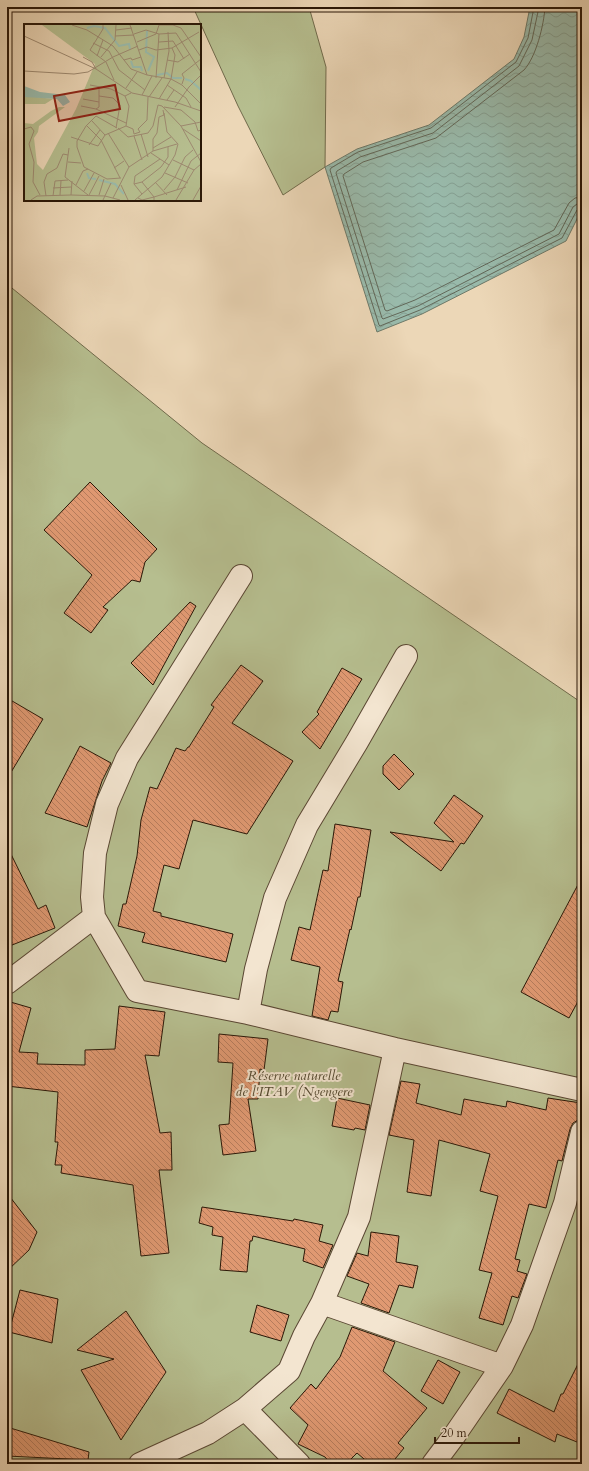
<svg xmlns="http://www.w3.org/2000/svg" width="589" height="1471" font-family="Cardo,serif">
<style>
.green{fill:#b6be8f;stroke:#706a4b}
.water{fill:url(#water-waves);stroke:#6d7969}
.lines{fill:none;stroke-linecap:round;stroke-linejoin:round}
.shore{stroke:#626859;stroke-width:1}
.building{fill:url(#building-back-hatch);stroke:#2a1707}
.minor-casing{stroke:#5a4733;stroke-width:24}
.minor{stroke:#f3e5d0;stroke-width:22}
.labels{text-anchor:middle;stroke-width:4;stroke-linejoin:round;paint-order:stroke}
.park-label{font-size:14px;font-style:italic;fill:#544930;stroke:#f3e5d0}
.inset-river{fill:none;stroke:#99baab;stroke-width:2}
.inset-road{fill:none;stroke:#9e8a71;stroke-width:1}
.view{fill:#8f2418;fill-opacity:0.15;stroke:#8f2418;stroke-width:2}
.inset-edge{fill:none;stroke:#2a1707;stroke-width:2}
</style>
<defs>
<pattern id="water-waves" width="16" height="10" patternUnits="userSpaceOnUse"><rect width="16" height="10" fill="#99baab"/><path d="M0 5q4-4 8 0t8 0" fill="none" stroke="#849f92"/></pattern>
<pattern id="building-back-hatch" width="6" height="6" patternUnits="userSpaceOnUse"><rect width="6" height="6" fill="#e09972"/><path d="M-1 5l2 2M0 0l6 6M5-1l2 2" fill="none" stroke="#b67c5c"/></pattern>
</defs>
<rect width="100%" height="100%" fill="#ecd7b7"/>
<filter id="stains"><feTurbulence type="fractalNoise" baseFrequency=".005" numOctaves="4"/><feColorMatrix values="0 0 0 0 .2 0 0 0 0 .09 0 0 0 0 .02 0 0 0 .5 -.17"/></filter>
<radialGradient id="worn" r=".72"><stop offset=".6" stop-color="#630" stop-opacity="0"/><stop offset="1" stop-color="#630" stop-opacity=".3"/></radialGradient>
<!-- green -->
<path class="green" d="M193 7H309L326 67 325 167 283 195 238 106Z
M7 284 202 443 582 703V1464H7Z"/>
<!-- water -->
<path class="water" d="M530 7H582V209L566 241 422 314 377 332 325 167 357 149 429 125 514 59 524 37Z"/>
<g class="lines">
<!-- shore -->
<path class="shore" d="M534 7 528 38 516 62 431 128 358 152 331 168 330 170 379 325 380 326 420 310 562 238 577 210 582 208
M539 7 532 40 519 66 433 133 360 157 337 171 336 173 382 318 383 319 418 306 559 234 573 207 577 204 582 203
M545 7C544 25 536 57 524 70L436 138 363 162 344 174 343 176 385 310 387 311 415 300 554 230 569 203 575 198 582 197"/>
</g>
<!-- building -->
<path class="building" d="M90 482 157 549 145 562 140 582 132 580 103 607 108 610 91 633 64 613 92 575 44 530Z
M190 602 196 606 153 685 131 663Z
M241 665 263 681 232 723 293 761 247 834 193 820 179 869 164 865 153 911 161 913V916L233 934 226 962 142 942 145 933 118 926 123 904H126L137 856 141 820 150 787 157 789 176 748 185 751 188 747H189L214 707 211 705Z
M342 668 362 679 320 749 302 732 319 714 317 712Z
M7 698 43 719 7 779Z
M80 746 111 763 102 781 87 827 45 813Z
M394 754 414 774 399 790 383 774V766Z
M454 795 483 816 464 844 461 843 441 871 390 832 454 842 434 823Z
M335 824 371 830 360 897H358L351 930 350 929 338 981 343 982 338 1012 331 1011 328 1020 312 1016 320 967 291 960 299 927 310 930 323 870 328 871Z
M7 846 38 909 46 905 55 928 7 947Z
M582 877V994L569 1018 521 992Z
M7 1001 31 1008 19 1052 38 1053 37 1064 85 1065V1050L115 1049 119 1006 165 1012 159 1056 145 1055 160 1133 171 1132 172 1170H159L169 1253 141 1256 133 1185 61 1173 62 1165H55L58 1142H55L58 1092 7 1086Z
M219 1034 268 1039 264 1070 260 1069 258 1099H248L256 1151 223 1155 219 1125 229 1124 233 1063 218 1062Z
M401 1081 420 1084 416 1103 461 1115 464 1099 506 1107 507 1101 546 1110 548 1098 581 1103 578 1120 573 1123 570 1129 562 1161 558 1160 546 1208 529 1204 515 1259 520 1260 517 1271 527 1274 518 1298 512 1296 503 1325 479 1318 492 1273 479 1270 498 1196 480 1191 490 1154 439 1140 431 1196 407 1192 414 1140 389 1135Z
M337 1098 370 1105 365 1130 355 1128 354 1130 332 1126Z
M7 1193 37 1232 29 1250 7 1271Z
M202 1207 293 1221 294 1219 323 1225 319 1241 333 1245 323 1268 303 1261 305 1249 253 1236 252 1241H250L247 1272 220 1270 223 1237 212 1235 213 1227 199 1223Z
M371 1232 399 1236 396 1262 418 1266 413 1288 399 1285 389 1313 361 1303 369 1284 347 1276 357 1253 368 1256Z
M20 1290 58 1299 52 1343 9 1332Z
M257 1305 289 1315 281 1341 250 1332Z
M126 1311 166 1372 121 1440 81 1370 114 1359 77 1350Z
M352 1327 395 1342 383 1371 427 1408 398 1443 404 1448 391 1464H370L357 1453 346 1464H331L325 1457 298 1444 308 1425 290 1408 311 1384 316 1389 340 1357Z
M582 1356V1444L557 1434 555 1442 497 1413 509 1389 554 1412 561 1394H563Z
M438 1360 460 1372 443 1404 421 1391Z
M7 1427 89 1452 88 1460 7 1456Z"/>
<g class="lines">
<defs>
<path id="minor" d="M241 576 127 758 107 804 95 853 92 897 94 917 137 991 248 1013 395 1049 582 1090
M7 983 94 917
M248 1013 256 969 275 898 307 825 357 742 406 656
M322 1303 502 1366
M245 1409 299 1464
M140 1464 208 1433 245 1409 289 1371 304 1336 322 1303 359 1217 395 1049
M433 1464 454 1436 502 1366 522 1325 565 1203 582 1132"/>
</defs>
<!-- minor casing -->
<use href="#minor" class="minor-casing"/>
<!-- minor -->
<use href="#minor" class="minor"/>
</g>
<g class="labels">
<!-- park labels -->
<g class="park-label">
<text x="294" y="1080">Réserve naturelle<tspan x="294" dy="16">de l'ITAV (Ngengere</tspan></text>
</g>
</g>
<!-- overview -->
<g transform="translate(24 24)">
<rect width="177" height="177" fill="#ecd7b7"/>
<path d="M18 1H177V176H0V99L9 100 27 87 35 83H41L15 102 14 108 10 114 13 140 19 146 52 85 71 40ZM0 73H13L29 75 21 80H0Z" fill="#b6be8f"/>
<path d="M0 62 16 68 41 71 46 78 39 82 33 75 0 73Z" fill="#99baab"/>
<path class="inset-river" d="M63 4 70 2 81 4 95 22 105 20 106 25M123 7 122 28 130 33 124 47M107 37 109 43H117L118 47M133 51 143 49 149 54H158M161 55 167 57 177 66M63 149 65 154 72 155M75 156 91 160 100 170"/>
<path class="inset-road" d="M48 1 63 6 89 22 107 45 123 51M79 1V5L66 26 82 38 90 56M106 1 123 51 147 55 158 61 177 80M135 1H149L157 4 177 33M92 6 108 4M110 10 122 6 135 10 152 9 177 48M0 12 72 45 108 69 151 78 177 87M91 12 110 11M113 18 132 10 135 1M135 18 149 17 160 35M69 19 85 27 95 46 121 66M115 26 123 23 132 26 148 24 175 8M73 32 79 16M59 33 68 38 72 45M77 33 91 16 92 1M100 36 107 34 108 36 117 33M143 36 154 38 166 30M0 47 50 50 64 48 89 33 114 22M132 54 135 10M140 54 145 27 144 8M158 60 160 54 158 50 177 35M66 61 87 65 101 72M143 61 162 74 167 83M102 64 113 48M118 71 128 52M75 72 89 74 96 81 92 104M125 73 138 54M59 75 75 78M135 75 147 55 151 31 148 24M143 76 150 66M57 82 72 85 102 99M140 83 157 86 171 98 174 107 177 106M151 83 165 63 177 51M72 85 75 83V63M140 89 143 108 154 120M68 97 81 111M63 102 77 116 96 154M102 102 109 105 110 110 116 108 114 105 123 96 124 73M157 102 177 98M93 104 72 92 62 102 53 117V123L60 143 83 155 97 154M94 104 104 113 124 109 129 102 134 81 138 82 157 102 177 138M0 105 7 103 10 107 5 120 10 138 9 158 16 171M159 105 177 117M84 109 105 143M117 110 124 133M110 112 118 136M47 113 74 122 81 111 102 102 105 82 101 72 107 69M65 121 76 106M45 124 41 153 64 171M129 124 147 113M129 127 153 120M127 129 145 141M149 136 170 146M44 138 57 139M90 144 100 137M141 149 164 159M118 158 130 173 162 163M131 158 143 171M110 160 118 158 137 143 144 133V123M52 161 59 147 64 145M97 161 104 176M29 164 47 163M140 166 151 153 161 133 169 126M153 166 167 137 177 129M60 167 70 149M118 170 110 160 111 152 136 135M36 171 37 157M47 171 48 157M65 171 75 152M75 171 80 155M22 172 20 158 23 150 33 144 39 130 44 131M29 172 31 157 44 156M89 174 105 143 129 127V115L133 109 135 93 140 91 139 86M114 174 118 176 130 173V176M7 176 13 172 47 171 81 172 96 176M79 176 87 159M111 176 138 153 151 131 154 120M152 176 170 146 177 140M169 176 177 162"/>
<path class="view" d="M91 61 96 85 35 97 30 72Z"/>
<rect width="177" height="177" class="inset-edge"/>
</g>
<!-- margin -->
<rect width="589" height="1471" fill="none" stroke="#ecd7b7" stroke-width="24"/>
<rect x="8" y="8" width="573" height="1455" fill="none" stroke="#2a1707" stroke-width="2"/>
<rect x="12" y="12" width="565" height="1447" fill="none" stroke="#2a1707"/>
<!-- scale -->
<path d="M435 1437v6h84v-6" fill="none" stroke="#2a1707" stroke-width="2"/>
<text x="441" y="1437" font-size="12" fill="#2a1707" stroke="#f3e5d0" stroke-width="3" paint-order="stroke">20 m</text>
<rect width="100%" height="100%" filter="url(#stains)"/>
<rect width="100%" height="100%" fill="url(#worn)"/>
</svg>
